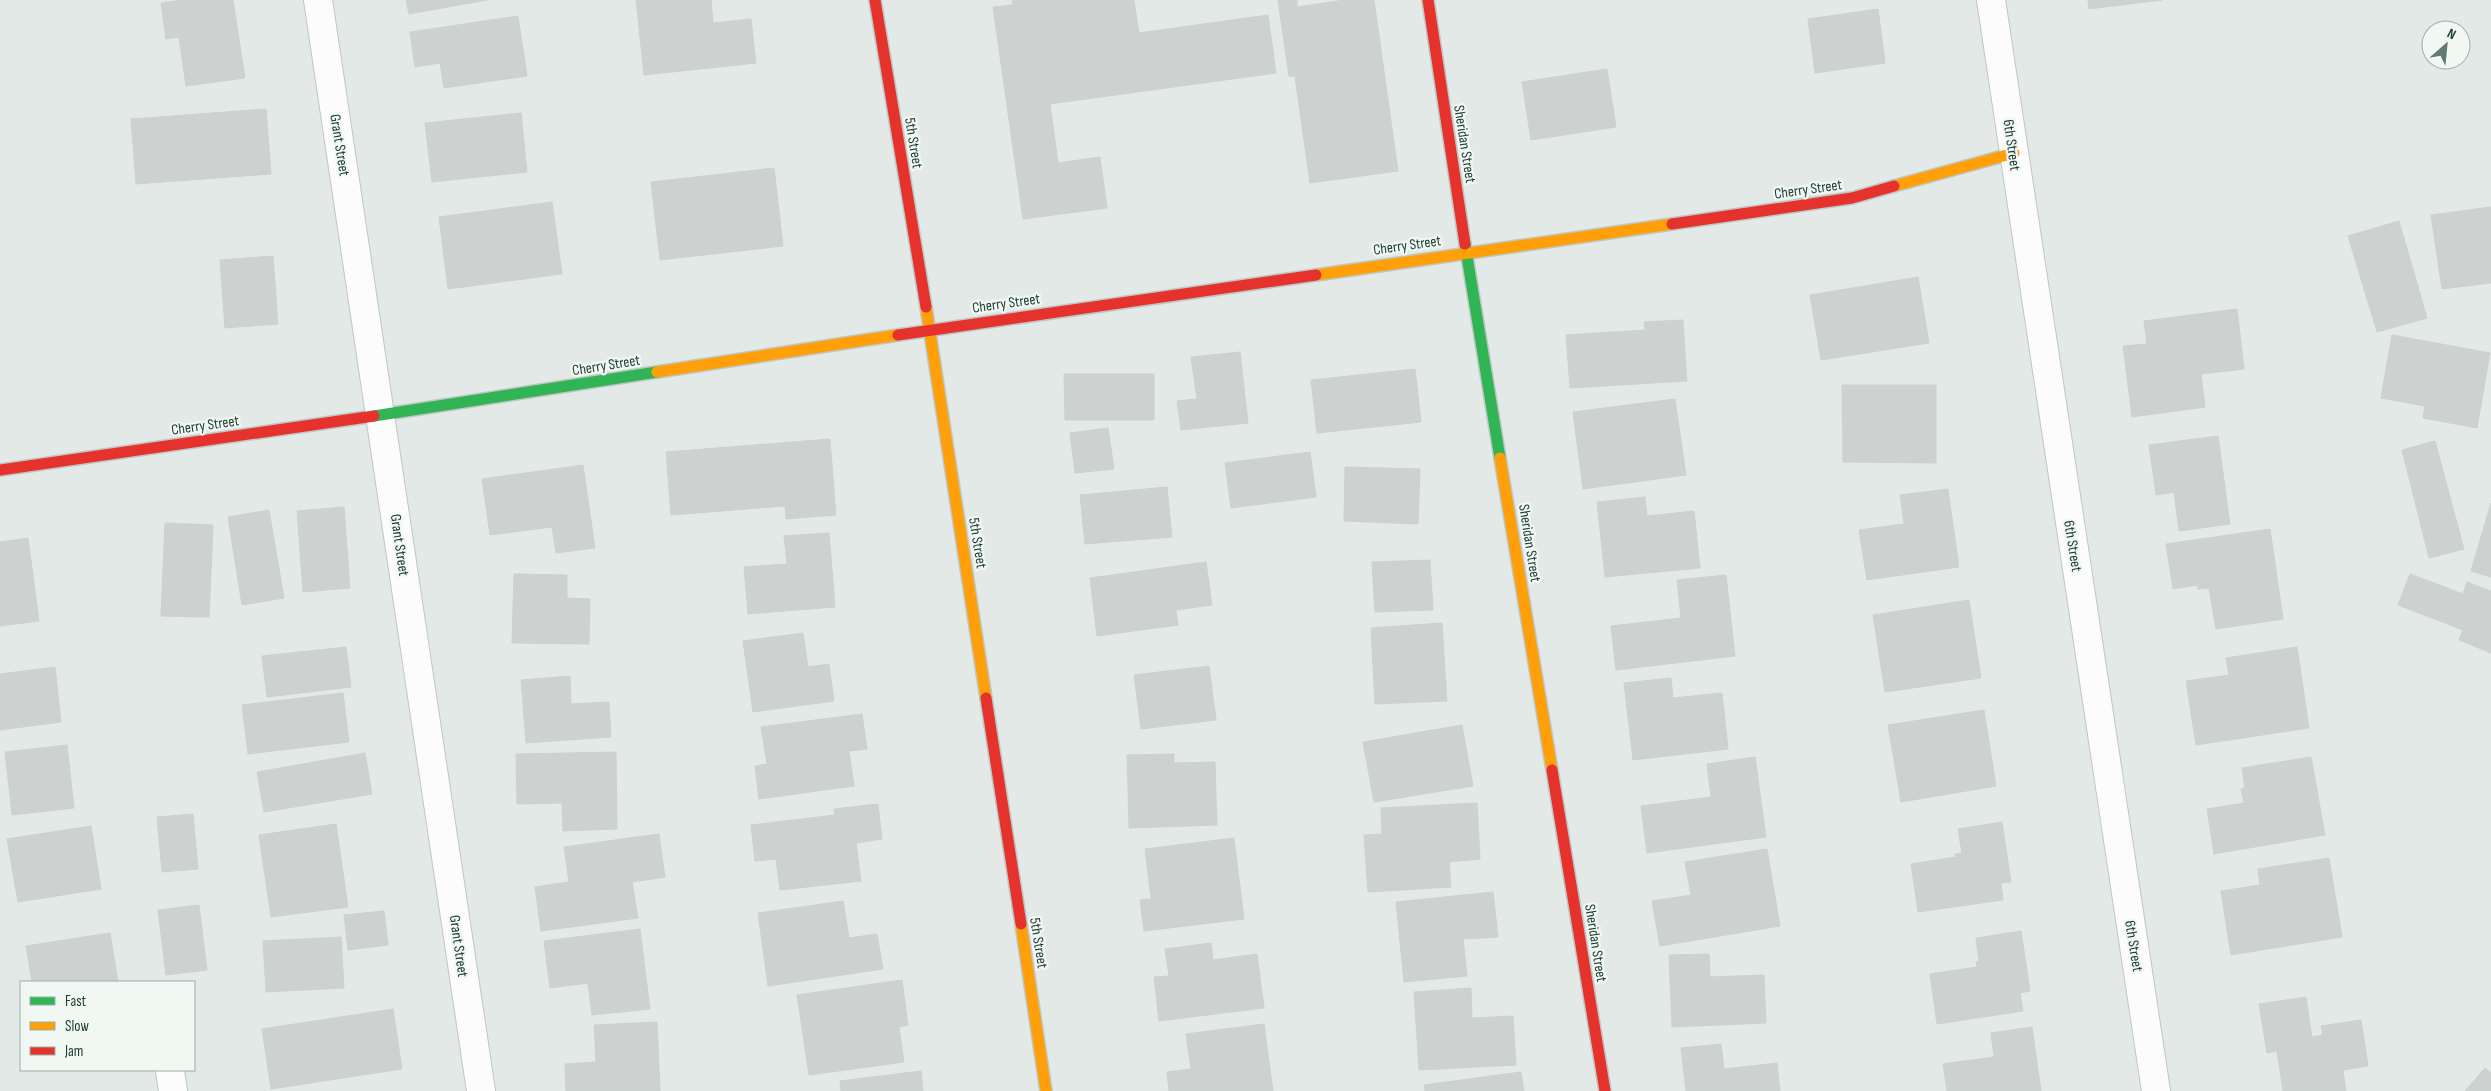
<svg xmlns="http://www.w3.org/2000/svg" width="2491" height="1091" font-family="'Sofia Sans Condensed',sans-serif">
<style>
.building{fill:#cdd2d0;stroke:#cbd2ce}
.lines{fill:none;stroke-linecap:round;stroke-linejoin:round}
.street-casing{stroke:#c0c6c3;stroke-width:30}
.fast-casing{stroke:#bec7c3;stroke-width:14}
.slow-casing{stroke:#bec7c3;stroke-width:14}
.jam-casing{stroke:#bec7c3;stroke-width:14}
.street{stroke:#fbfcfb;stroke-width:28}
.fast{stroke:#30b455;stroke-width:11}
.slow{stroke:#ff9f0a;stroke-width:11}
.jam{stroke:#e5322d;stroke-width:11}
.labels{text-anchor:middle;stroke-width:4.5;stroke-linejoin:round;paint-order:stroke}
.street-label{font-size:15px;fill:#203d32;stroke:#f1f8f4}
</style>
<rect width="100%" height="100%" fill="#e3e9e6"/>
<!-- building -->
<path class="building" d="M182 0H233L245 78 186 86 179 37 166 39 161 3Z
M406 0H487L409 14Z
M636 0H711L713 23 751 19 756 63 644 75Z
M1012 0H1134L1139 33 1268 15 1276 73 1050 104 1058 163 1100 157 1107 208 1023 219 993 7 1013 5Z
M1278 0H1297V7L1344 0H1374L1398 171 1310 183 1295 76H1289Z
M2088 0H2162L2089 9Z
M1878 9 1885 63 1815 73 1808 19Z
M518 16 527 76 444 88 440 63 415 67 410 32Z
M1607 69 1616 127 1531 140 1522 82Z
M266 109 271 174 136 184 131 119Z
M521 113 527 172 432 182 425 123Z
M774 168 783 246 660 260 651 182Z
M552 202 562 274 448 289 439 217Z
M2491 207V283L2442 289 2431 215Z
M2399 221 2427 318 2377 332 2348 236Z
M273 256 278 324 225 328 220 260Z
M1918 277 1929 343 1821 360 1810 295Z
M2237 309 2244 369 2201 374 2205 407 2132 417 2123 346 2147 344 2144 321Z
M1683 320 1687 381 1570 388 1566 335 1645 330 1644 322Z
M2392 335 2490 353 2477 428 2423 418 2425 406 2381 398Z
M1240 352 1248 423 1181 430 1177 401 1197 399 1191 357Z
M1415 369 1421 422 1317 433 1311 380Z
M1064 374H1154V420H1065Z
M1842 385H1936V463L1843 462Z
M1675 399 1686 475 1583 489 1573 412Z
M1108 428 1114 469 1075 473 1070 433Z
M2218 436 2230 524 2179 531 2174 492 2156 495 2149 445Z
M830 439 836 515 786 519 785 506 671 515 666 452Z
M2435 441 2464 549 2429 558 2402 450Z
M1310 452 1316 497 1231 508 1225 463Z
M583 465 595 548 556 553 552 527 490 535 482 479Z
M1345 467 1420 469 1418 524 1344 521Z
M1167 487 1172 537 1085 544 1080 495Z
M1948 489 1959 567 1867 580 1859 530 1904 524 1900 495Z
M1645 497 1647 516 1694 511 1700 568 1605 577 1597 502Z
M2491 503V577L2471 571Z
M344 507 350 588 303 592 297 511Z
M269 510 284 598 242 605 228 517Z
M165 523 213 525 209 617 161 616Z
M2270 529 2283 619 2216 629 2209 588 2198 589V585L2173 589 2166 544Z
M829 533 835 607 748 614 744 567 787 564 784 536Z
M28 538 39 621 0 626V542Z
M1430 560 1433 610 1375 612 1372 562Z
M1206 562 1212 605 1176 610 1178 625 1097 636 1090 578Z
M514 574 567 575V598L590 599 589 644 512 643Z
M2410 574 2463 594 2467 582 2491 591V653L2459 640 2463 630 2398 605Z
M1726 575 1735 656 1616 670 1611 626 1681 618 1677 580Z
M1969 600 1981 678 1885 692 1873 615Z
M1442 623 1447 701 1375 704 1371 628Z
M803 633 808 667 829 664 834 701 753 712 743 641Z
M346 647 351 687 267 697 262 656Z
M2297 647 2309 728 2196 745 2186 681 2229 675 2226 658Z
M1209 666 1216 720 1141 729 1134 675Z
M55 667 61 722 0 730V674Z
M570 676 571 704 609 702 611 737 526 743 521 680Z
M1671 678 1673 698 1722 693 1728 749 1633 760 1624 683Z
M343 693 349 742 248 754 242 705Z
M1984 710 1996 786 1901 802 1888 725Z
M862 714 867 749 849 751 854 786 759 799 755 766 767 764 761 727Z
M1462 725 1473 786 1374 802 1363 742Z
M67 745 74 808 12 815 5 752Z
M616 752 617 829 563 831 562 803 517 804 516 754Z
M365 753 372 794 264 812 257 772Z
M1174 754V763L1215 762 1217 825 1129 828 1127 755Z
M1755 757 1766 837 1647 853 1641 806 1711 797 1707 764Z
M2311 757 2325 835 2214 854 2207 809 2244 803 2241 789 2245 788 2242 768Z
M1477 803 1480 859 1449 862 1451 887 1368 892 1364 835 1382 834 1381 808Z
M878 804 882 839 856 843 861 881 780 890 776 859 755 861 751 825 835 815 834 809Z
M193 814 198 869 162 872 157 817Z
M2002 822 2011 882 2001 883 2003 900 1918 912 1911 864 1956 857 1955 854 1962 853 1958 829Z
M336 824 348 907 271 917 259 835Z
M91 826 101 889 18 902 7 839Z
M659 834 665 877 632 882 638 918 541 931 535 887 569 882 564 847Z
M1234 838 1244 919 1144 931 1140 900 1151 899 1145 849Z
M1767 849 1780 926 1660 946 1652 901 1691 895 1685 862Z
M2329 858 2342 937 2231 955 2221 891 2260 885 2258 869Z
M1493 892 1498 937 1463 939 1467 976 1404 982 1396 902Z
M843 901 849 938 877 934 883 969 768 986 758 913Z
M199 905 207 970 166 975 158 910Z
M384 911 388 945 348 950 344 915Z
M640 929 650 1009 592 1015 588 983 550 988 544 941Z
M2021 931 2030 991 2020 993 2023 1011 1937 1024 1930 974 1977 967 1976 962H1979L1976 938Z
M110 933 118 982H32L26 946Z
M341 937 344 988 266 992 263 941Z
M1211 943 1213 960 1257 954 1264 1008 1159 1021 1154 977 1169 976 1165 949Z
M1709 954 1710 977 1764 975 1766 1023 1672 1027 1669 955Z
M902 980 908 1025 899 1027 904 1062 809 1075 797 995Z
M1471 988 1472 1018 1513 1016 1516 1065 1419 1070 1414 992Z
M2306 997 2312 1037 2323 1035 2321 1026 2361 1020 2368 1066 2343 1070 2346 1091H2283L2277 1051 2267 1053 2259 1004Z
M393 1009 402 1069 271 1089 262 1029Z
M657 1022 660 1091H566L565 1064 596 1062 594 1025Z
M1264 1024 1273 1091H1169L1167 1072 1191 1069 1186 1034Z
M2032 1027 2041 1091H1947L1943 1064 1994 1057 1991 1033Z
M1721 1044 1724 1069 1777 1063 1780 1091H1686L1681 1048Z
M2485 1068 2491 1073V1091H2465Z
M921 1071 923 1091H841L840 1081Z
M1521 1072 1524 1091H1425L1424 1085Z"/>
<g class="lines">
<defs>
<path id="street" d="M318 0 481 1091
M1991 0 2156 1091
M170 1071 173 1091"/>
<path id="fast" d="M1465 244 1500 458
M374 416 657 372"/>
<path id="slow" d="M1894 186 2014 153
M1316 275 1672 224
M926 307 986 698
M657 372 898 335
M1500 458 1552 770
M1021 924 1046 1091"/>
<path id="jam" d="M875 0 926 307
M1428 0 1465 244
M1672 224 1852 198 1894 186
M898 335 1316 275
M0 470 374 416
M986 698 1021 924
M1552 770 1605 1091"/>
</defs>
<!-- street casing -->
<use href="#street" class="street-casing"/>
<!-- fast casing -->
<use href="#fast" class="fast-casing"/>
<!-- slow casing -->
<use href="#slow" class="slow-casing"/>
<!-- jam casing -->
<use href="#jam" class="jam-casing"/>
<!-- street -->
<use href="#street" class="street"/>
<!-- fast -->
<use href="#fast" class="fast"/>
<!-- slow -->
<use href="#slow" class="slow"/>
<!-- jam -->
<use href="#jam" class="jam"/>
</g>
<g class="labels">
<!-- street labels -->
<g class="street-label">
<text transform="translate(914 143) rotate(81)" y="5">5th Street</text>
<text transform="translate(1465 144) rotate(81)" y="5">Sheridan Street</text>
<text transform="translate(340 145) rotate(81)" y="5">Grant Street</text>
<text transform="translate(2012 145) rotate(82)" y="5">6th Street</text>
<text transform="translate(1808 189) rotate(-8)" y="5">Cherry Street</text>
<text transform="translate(1407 245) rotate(-8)" y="5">Cherry Street</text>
<text transform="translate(1006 303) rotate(-8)" y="5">Cherry Street</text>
<text transform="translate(606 365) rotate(-9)" y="5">Cherry Street</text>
<text transform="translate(205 425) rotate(-8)" y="5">Cherry Street</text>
<text transform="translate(978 543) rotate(81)" y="5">5th Street</text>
<text transform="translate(1530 543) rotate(81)" y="5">Sheridan Street</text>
<text transform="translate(400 545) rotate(82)" y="5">Grant Street</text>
<text transform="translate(2073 546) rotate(81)" y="5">6th Street</text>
<text transform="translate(1039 943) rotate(81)" y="5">5th Street</text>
<text transform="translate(1596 943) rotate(81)" y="5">Sheridan Street</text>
<text transform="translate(459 946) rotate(82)" y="5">Grant Street</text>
<text transform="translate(2134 946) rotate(81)" y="5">6th Street</text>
</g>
</g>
<!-- legend -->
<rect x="20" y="981" width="175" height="90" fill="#f1f8f4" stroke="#9dada6"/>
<rect x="30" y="997" width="25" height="8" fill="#30b455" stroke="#9dada6"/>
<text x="65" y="1006" font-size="15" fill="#203d32">Fast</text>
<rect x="30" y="1022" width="25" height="8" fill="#ff9f0a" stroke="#9dada6"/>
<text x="65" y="1031" font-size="15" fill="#203d32">Slow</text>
<rect x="30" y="1047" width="25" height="8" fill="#e5322d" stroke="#9dada6"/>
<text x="65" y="1056" font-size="15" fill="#203d32">Jam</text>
<!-- north arrow -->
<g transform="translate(2446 45) rotate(27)"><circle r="24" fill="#f1f8f4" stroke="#9dada6"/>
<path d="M0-4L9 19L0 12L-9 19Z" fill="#647971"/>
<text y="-8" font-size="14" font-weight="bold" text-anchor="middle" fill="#203d32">N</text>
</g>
</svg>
